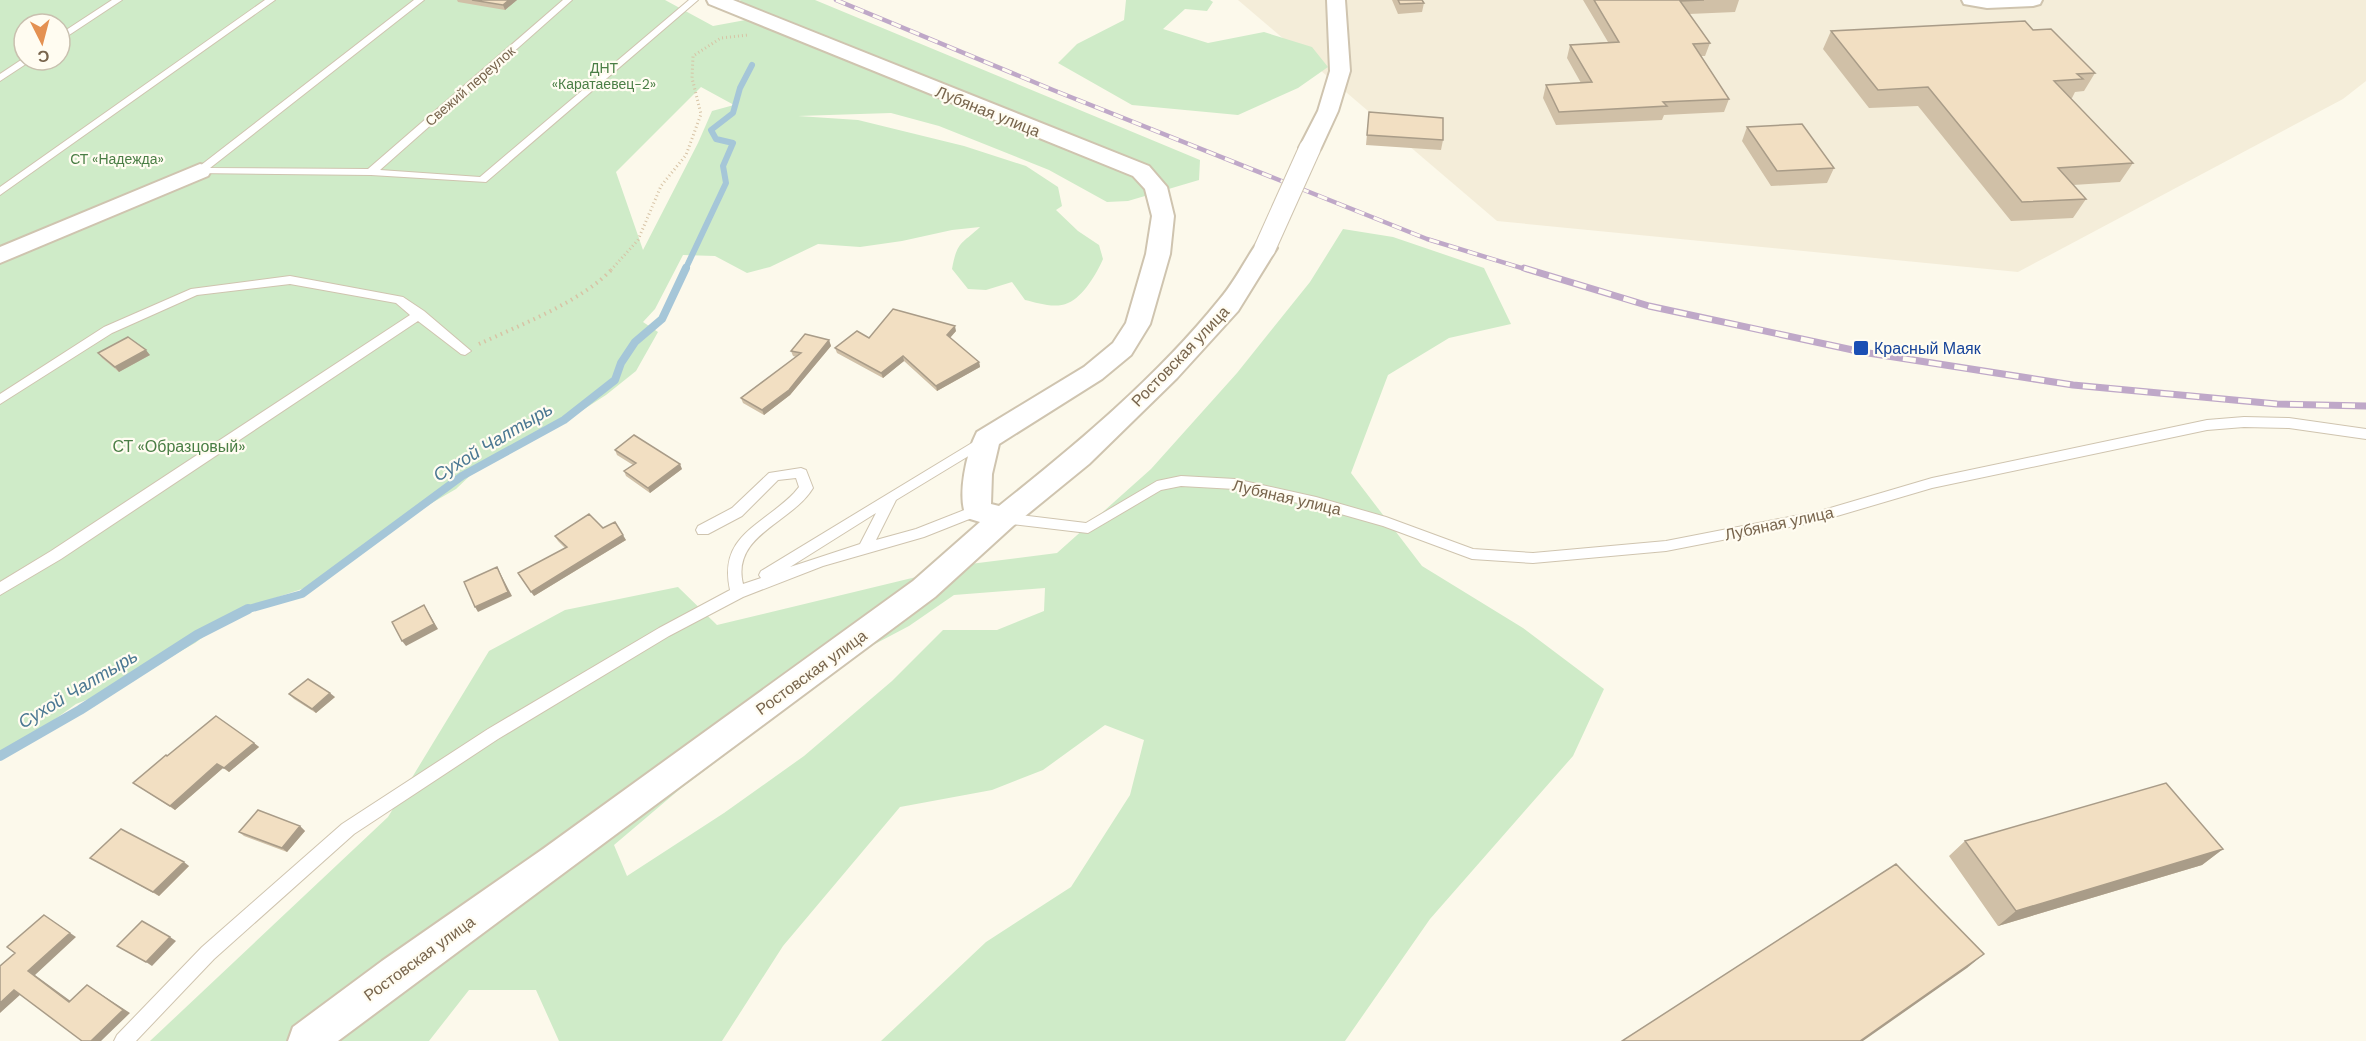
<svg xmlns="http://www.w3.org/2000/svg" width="2366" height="1041" font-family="'DM Sans',sans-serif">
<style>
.residential{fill:#f4edd9}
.green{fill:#cfebc8;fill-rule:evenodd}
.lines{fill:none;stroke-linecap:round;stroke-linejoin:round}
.stream-far2{stroke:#a5c6d8;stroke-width:6}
.stream-far1{stroke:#a5c6d8;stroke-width:8}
.stream{stroke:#a5c6d8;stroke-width:10}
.lane-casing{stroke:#cfc4af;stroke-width:2}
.street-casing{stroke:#cfc4af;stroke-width:4}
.path-far1{stroke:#d7c3a5;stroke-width:3;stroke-dasharray:1 3;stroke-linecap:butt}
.path{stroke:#d7c3a5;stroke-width:4;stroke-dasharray:1.5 4.5;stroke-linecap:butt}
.lane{fill:#fff;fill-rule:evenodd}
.street{fill:#fff;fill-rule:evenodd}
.rail-far1-casing{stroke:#bfa8c8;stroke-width:4.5}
.rail-casing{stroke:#bfa8c8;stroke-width:7}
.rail-far1{stroke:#fffcf1;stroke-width:3;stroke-dasharray:10;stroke-linecap:butt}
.rail{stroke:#fffcf1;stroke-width:4.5;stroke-dasharray:13;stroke-linecap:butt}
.street-bridge-casing{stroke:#cfc4af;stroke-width:23;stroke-linecap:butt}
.street-bridge{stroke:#fff;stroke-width:21}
.wall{fill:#d0c0a7}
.shaded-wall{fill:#a99c88}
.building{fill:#f2dfc2;stroke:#a99c88;stroke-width:1.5}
.transit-dot{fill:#1a4fb4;stroke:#fffcf1;stroke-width:2}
.labels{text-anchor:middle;stroke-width:4.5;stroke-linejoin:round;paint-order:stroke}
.far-park-label{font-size:14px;fill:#4a7e45;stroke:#fffcf1}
.far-street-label{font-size:14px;fill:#78654d;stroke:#fffcf1}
.street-label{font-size:16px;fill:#78654d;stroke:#fffcf1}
.transit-label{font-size:16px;fill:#164399;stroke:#fffcf1;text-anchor:start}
.park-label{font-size:16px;fill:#4a7e45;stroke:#fffcf1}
.water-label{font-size:18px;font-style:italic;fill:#4a7792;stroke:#fffcf1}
</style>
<rect width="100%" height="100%" fill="#fcf9eb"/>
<!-- residential -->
<path class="residential" d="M1238 0H2366V81L2343 99 2018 272 1497 221Z"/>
<!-- green -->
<path class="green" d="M0 0H665L713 26 751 19 740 0H815L1200 160 1199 180 1128 201 1107 202 1049 170 939 126 891 113 798 116 858 120 964 146 1026 166 1058 187 1062 206 1056 210 1078 231 1099 245 1103 259C1097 273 1083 297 1068 303 1055 309 1038 303 1025 300L1012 282 986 290 968 289 952 269C957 241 962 244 980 227L952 230 902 241 860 247 818 244 770 267 747 273 715 256 683 255 655 309 643 322 658 332 636 371 606 395 550 431 533 437 477 469 456 489 411 515 370 548 308 587 266 601 244 611 221 624 195 643 114 689 76 704 0 759ZM24 24H60V60H24ZM701 87 734 105 712 111 698 143 643 250 616 172Z
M1126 0H1210L1213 2 1207 11 1185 9 1163 29 1208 43 1264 32 1312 47 1328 67 1298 88 1238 115 1132 105 1058 63 1077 44 1124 20Z
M1343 229 1393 237 1484 268 1511 324 1449 338 1388 375 1351 473 1422 566 1523 628 1604 689 1573 756 1430 919 1345 1041H881L986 942 1071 887 1130 795 1144 740 1105 725 1043 770 992 790 900 807 783 946 722 1041H559L536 990H469L429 1041H150L388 817 489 651 565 610 678 587 717 625 970 564 1057 553 1151 469 1237 373 1310 282ZM1045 588 1044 611 997 630H943L892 681 804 756 724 813 627 876 614 845 680 789 749 737 837 664 909 626 954 595Z"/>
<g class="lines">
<!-- stream-far2 -->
<path class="stream-far2" d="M685 270 726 183 723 166 733 143 716 139 711 130 733 113 740 88 752 65"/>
<!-- stream-far1 -->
<path class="stream-far1" d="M245 610 302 594 462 476 564 420 615 380 621 363 635 342 662 319 686 268"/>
<!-- stream -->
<path class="stream" d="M0 756 80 710 197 635 248 609"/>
<defs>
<path id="lane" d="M112 0H122L60 41V34Z
M265 0H275L0 195V187Z
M414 0H424L210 168 368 169 563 0H572L380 170 480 177 689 0H698L486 182 371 175 196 173V169Z
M24 58V60H32L0 81V74Z
M290 276 403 297 424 311 471 351 465 355 461 354 418 321 61 559 0 595V582L51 551 410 315 396 303 290 284 197 295 112 333 0 404V394L104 327 191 289Z
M2244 417 2289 418 2366 429V439L2289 428 2244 427 2207 430 1932 488 1820 521 1666 551 1533 563 1472 559 1383 526 1316 507 1235 489 1181 486 1161 490 1088 533 1003 523 998 522 996 518 998 514 1003 513 1086 523 1157 481 1181 476 1235 479 1316 497 1386 517 1473 549 1533 553 1666 541 1820 511 1932 478 2207 420Z
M985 435 991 440 990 443 896 500 876 540 916 529 977 505 984 510 982 514 924 537 823 566 743 597 669 636 498 739 354 834 214 959 136 1041H114L117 1035 202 947 342 824 488 729 659 628 730 590C718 535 762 526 794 493L799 487 796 478 778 480 742 516 708 534H698L696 530 698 526 732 508 769 473 801 468 806 470 813 488C792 523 731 535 743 584L761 578 759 575 761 571ZM876 513 860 544 790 567Z"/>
<path id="street" d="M707 0H733L1149 166 1167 187 1174 216 1170 254 1150 324 1131 355 1102 379 999 444 992 474 991 504 999 506C1077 444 1156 378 1219 300 1234 283 1244 262 1257 243L1265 241 1273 243 1277 248 1238 311 1177 378 1089 464 1013 526 935 597 338 1041H288L293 1027 382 961 543 849 913 581 980 522 967 518C956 498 967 451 977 432L1084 367 1113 343 1126 323 1146 254 1152 216 1145 189 1133 176 709 4Z
M1327 0H1345L1350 71 1338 111 1321 148 1318 153 1310 154 1302 153 1299 148 1318 111 1330 71Z
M1962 0H2042L2040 4 2033 6 1987 8 1964 4Z
M200 164 208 166 211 171 208 176 0 263V247Z"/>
</defs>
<!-- lane casing -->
<use href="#lane" class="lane-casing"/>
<!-- street casing -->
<use href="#street" class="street-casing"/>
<!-- path-far1 -->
<path class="path-far1" d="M611 270 638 240 661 186 686 155 701 114 692 78 693 56 721 38 748 35"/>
<!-- path -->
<path class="path" d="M479 344C520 325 583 301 613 268"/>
<!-- lane -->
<use href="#lane" class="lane"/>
<!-- street -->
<use href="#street" class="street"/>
<defs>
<path id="rail-far1" d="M836 0 1053 90 1427 239 1528 270"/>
<path id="rail" d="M1524 268 1649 306 1862 352 2073 385 2277 404 2366 406"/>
</defs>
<!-- rail-far1 casing -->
<use href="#rail-far1" class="rail-far1-casing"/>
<!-- rail casing -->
<use href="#rail" class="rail-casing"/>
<!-- rail-far1 -->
<use href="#rail-far1" class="rail-far1"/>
<!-- rail -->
<use href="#rail" class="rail"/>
<defs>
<path id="street-bridge" d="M1265 248 1310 148"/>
</defs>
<!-- street-bridge casing -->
<use href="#street-bridge" class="street-bridge-casing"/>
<!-- street-bridge -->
<use href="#street-bridge" class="street-bridge"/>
</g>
<!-- wall -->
<path class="wall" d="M457 0H517L505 10 458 2Z
M1392 0H1422L1424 3 1422 12 1398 14Z
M1583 0H1739L1735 12 1689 14 1710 43 1705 56H1701L1729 99 1724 112 1664 115 1662 120 1556 125 1543 98 1546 85 1581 83 1567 58 1570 45 1608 42Z
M2033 30 2095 73 2084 91 2075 92 2072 98H2070L2133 163 2120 182 2073 185 2086 199 2073 218 2011 221 1918 106 1869 108 1823 49 1831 31Z
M1369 112 1443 140 1441 150 1366 145Z
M1747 127 1834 168 1827 183 1771 186 1742 141Z
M956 331 950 338 979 362 980 367 937 391 904 361 883 378 837 353 835 348 869 338Z
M829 340 831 346 790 395 764 415 743 403 741 398 796 357 793 356 791 351Z
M98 353 150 355 119 372 102 358Z
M615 450 682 469 650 493 626 476 624 471 633 465 617 455Z
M603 528 626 540 534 596 565 548 558 541 555 536Z
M289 694 335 697 316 713 294 699Z
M254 743 259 747 229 772 223 768 175 810 133 783 167 756Z
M300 826 305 831 287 852 244 836 239 832Z
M1965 841 2223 849 2202 865 1998 926 1949 856Z
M90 858 189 866 159 896Z"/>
<!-- shaded-wall -->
<path class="shaded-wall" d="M509 0H517L505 10 503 5Z
M955 326 956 331 948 340 947 335Z
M829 340 831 346 790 395 764 415 762 410Z
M146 350 150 355 119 372 115 367Z
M903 356 904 361 883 378 881 373Z
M979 362 980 367 937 391 936 386Z
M680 464 682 469 650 493 648 488Z
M623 535 626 540 534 596 531 592Z
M497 567 512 596 478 612 475 607Z
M424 605 438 629 406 646 402 641Z
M330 693 335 697 316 713 312 709Z
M254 743 259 747 229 772 224 768Z
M217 764 223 768 175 810 170 806Z
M300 826 305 831 287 852 282 848Z
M2223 849 2202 865 1998 926 2016 911Z
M184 862 189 866 159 896 153 892Z
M44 915 76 937 35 975 76 1005 69 1002 28 971Z
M170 937 176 941 152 966 146 962Z
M1984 954 1967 968 1863 1041H1860Z
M87 985 130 1013 101 1041H91Z
M14 990 21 994 0 1013V1003Z"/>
<!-- building -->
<path class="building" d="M472 0H509L503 5Z
M1398 0H1422L1424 3 1400 4Z
M1594 0H1704L1680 1 1710 43 1693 44 1729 99 1663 102 1667 106 1559 112 1546 85 1592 82 1570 45 1619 42Z
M2025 21 2033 30 2051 29 2095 73 2077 74 2083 79 2054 81 2133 163 2058 168 2086 199 2022 202 1928 87 1878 90 1831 31Z
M1369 112 1443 118V140L1367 135Z
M1802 124 1834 168 1777 171 1747 127Z
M893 309 955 326 947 335 979 362 936 386 903 356 881 373 835 348 857 331 869 338Z
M805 334 829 340 789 390 762 410 741 398 801 353 791 351Z
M128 337 146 350 115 367 98 353Z
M634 435 680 464 648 488 624 471 636 463 615 450Z
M589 514 603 528 615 522 623 535 531 592 518 573 567 547 555 536Z
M497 567 508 592 475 607 464 582Z
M424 605 434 624 402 641 392 622Z
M308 679 330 693 312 709 289 694Z
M216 716 254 743 224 768 217 764 170 806 133 783 166 755 167 756Z
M2166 783 2223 849 2016 911 1965 841Z
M258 810 300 826 282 848 239 832Z
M121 829 184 862 153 892 90 858Z
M1896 864 1984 954 1860 1041H1622Z
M44 915 70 933 28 971 69 1002 87 985 123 1010 91 1041H82L14 990 0 1003V966L15 953 7 947Z
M142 921 170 937 146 962 117 946Z"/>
<!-- markers -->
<rect class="transit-dot" x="1853" y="340" width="16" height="16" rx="3"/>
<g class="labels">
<!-- far-park labels -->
<g class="far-park-label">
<text x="604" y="73">ДНТ<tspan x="604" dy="16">«Каратаевец-2»</tspan></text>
<text x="117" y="164">СТ «Надежда»</text>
</g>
<!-- far-street labels -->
<g class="far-street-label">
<text transform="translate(470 86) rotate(-41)" y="5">Свежий переулок</text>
</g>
<!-- street labels -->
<g class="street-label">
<text transform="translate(988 111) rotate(22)" y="6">Лубяная улица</text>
<text transform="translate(1180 356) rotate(-46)" y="6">Ростовская улица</text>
<text transform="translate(1287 497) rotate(13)" y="6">Лубяная улица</text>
<text transform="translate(1779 523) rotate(-12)" y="6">Лубяная улица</text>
<text transform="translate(811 672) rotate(-36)" y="6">Ростовская улица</text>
<text transform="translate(419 958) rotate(-36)" y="6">Ростовская улица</text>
</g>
<!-- transit labels -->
<g class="transit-label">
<text x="1874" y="354">Красный Маяк</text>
</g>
<!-- park labels -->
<g class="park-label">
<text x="179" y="452">СТ «Образцовый»</text>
</g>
<!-- water labels -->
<g class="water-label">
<text transform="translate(493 442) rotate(-31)" y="6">Сухой Чалтырь</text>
<text transform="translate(78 689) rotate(-31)" y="6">Сухой Чалтырь</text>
</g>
</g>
<!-- north arrow -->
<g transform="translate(42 42) rotate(174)"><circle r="28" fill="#fffcf1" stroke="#c9c0af" stroke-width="1.5"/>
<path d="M0-4.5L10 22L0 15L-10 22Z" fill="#e49152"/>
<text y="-9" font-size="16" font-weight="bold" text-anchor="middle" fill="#78654d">С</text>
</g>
</svg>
